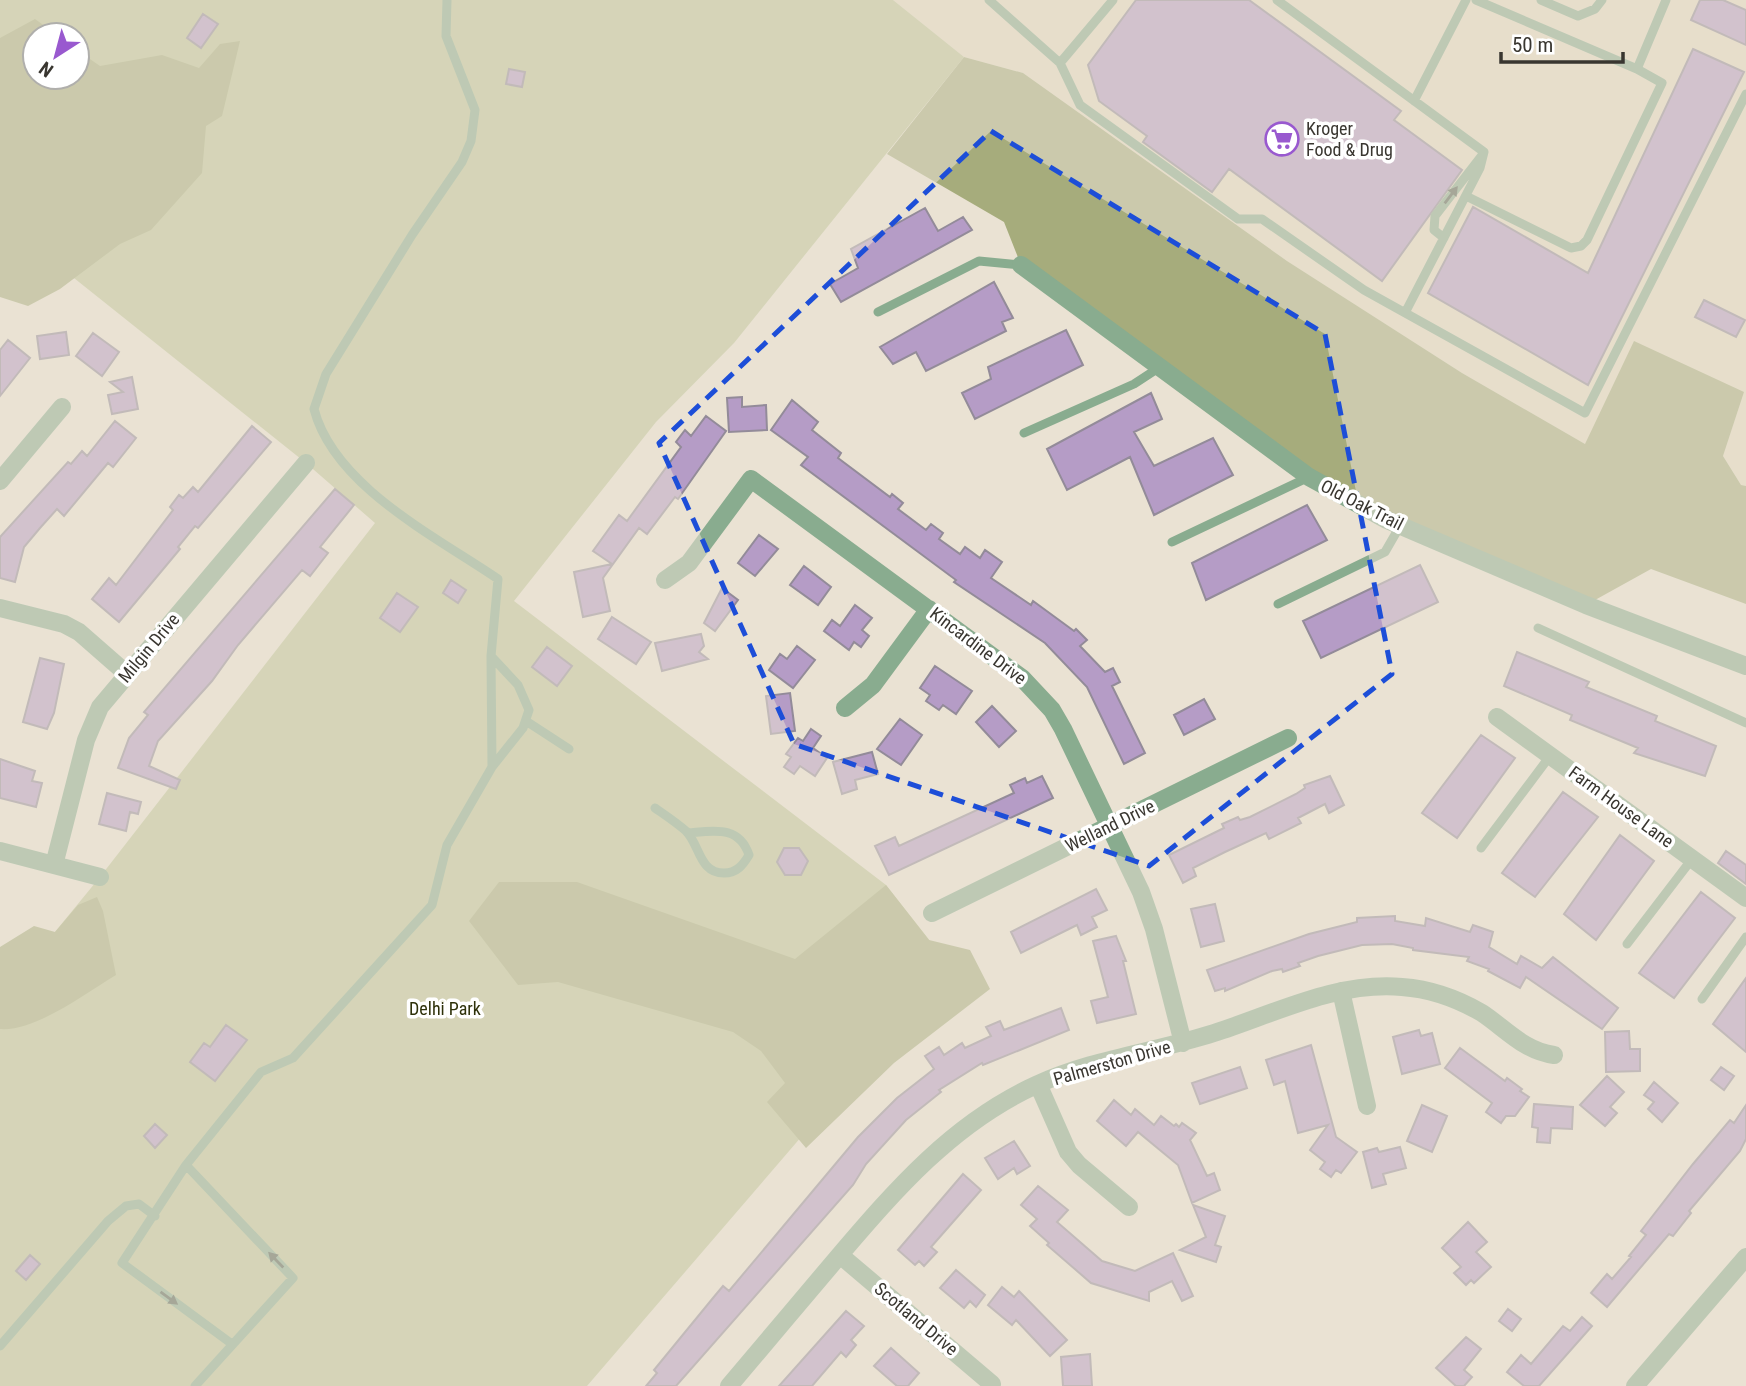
<svg xmlns="http://www.w3.org/2000/svg" width="1746" height="1386" font-family="'Roboto Condensed',sans-serif">
<style>
.built{fill:#e4d9c2}
.green{fill:#bec497;fill-rule:evenodd}
.forest{fill:#a6ac7c}
.building{fill:#b59cc6;stroke:#938b99;stroke-width:2}
.lines{fill:none;stroke-linecap:round;stroke-linejoin:round}
.service{stroke:#89ac8f;stroke-width:9}
.minor{stroke:#89ac8f;stroke-width:18}
.tertiary{stroke:#89ac8f;stroke-width:18}
.oneway{fill:#555f51}
.marked{fill:none;stroke:#1d4ed8;stroke-width:5;stroke-dasharray:14 9;stroke-linejoin:round}
.labels{text-anchor:middle;stroke-width:7;stroke-linejoin:round;paint-order:stroke}
.poi-label{font-size:18px;fill:#393630;stroke:#fff;text-anchor:start}
.street-label{font-size:18px;fill:#393630;stroke:#fff}
.park-label{font-size:18px;fill:#2e310a;stroke:#fff}
</style>
<rect width="100%" height="100%" fill="#eae2d3"/>
<!-- built -->
<path class="built" d="M893 0H1746V486L1741 485 1723 456 1744 392 1585 444 1462 373 1287 261 1023 73 964 57Z"/>
<!-- green -->
<path class="green" d="M0 0H893L964 57 734 343 656 422 514 601 886 885 949 965 587 1386H0V999L100 877 375 523 306 463 0 219ZM35 35H77V77H35Z"/>
<!-- forest -->
<path class="forest" d="M35 19 57 35H35V77H77V50L100 66 162 55 199 68 220 44 240 41 222 116 206 126 202 173 151 230 120 244 60 289 28 306 0 297V38Z
M964 57 1023 73 1287 261 1462 373 1585 444 1634 341 1744 392 1723 456 1741 485 1746 486V604L1651 569 1586 605 1347 500 1021 265 1004 222 887 154Z
M499 882H577L795 959 886 885 929 940 970 950 990 989 894 1063 806 1148 767 1102 785 1083 761 1051 733 1032 558 982 518 985 469 921Z
M97 897 103 911 116 975C86 993 35 1032 0 1029V947L34 926 55 932 78 905Z"/>
<!-- building -->
<path class="building" d="M1136 0H1249L1401 111 1394 120 1462 170 1382 281 1229 169 1212 192 1143 142 1147 136 1099 101 1088 65Z
M1700 0H1723L1746 10V45L1691 20Z
M203 14 218 24 201 48 187 38Z
M1693 49 1744 72 1588 385 1428 293 1473 207 1588 273Z
M509 69 525 72 522 87 506 84Z
M925 208 938 231 963 217 972 230 841 302 830 284 858 268 851 249Z
M994 282 1013 318 1002 322 1006 331 926 371 916 352 893 364 880 347Z
M1704 300 1745 320 1736 337 1695 317Z
M1066 330 1083 365 975 419 962 393 991 379 988 367Z
M66 332 69 355 40 359 37 336Z
M93 333 119 352 102 376 76 356Z
M8 340 30 358 0 396V350Z
M132 377 138 409 112 414 108 395 123 392 110 382Z
M1151 393 1162 419 1134 432 1154 466 1213 438 1233 475 1154 515 1130 457 1067 490 1047 449Z
M742 397V407L766 405 767 430 729 432 727 398Z
M792 400 818 422 812 430 841 453 838 458 890 497 892 494 903 503 898 509 926 530 931 524 943 533 939 539 960 554 965 547 980 558 985 550 1002 562 991 578 1031 605 1033 601 1074 631 1076 629 1087 640 1080 646 1105 672 1113 668 1120 682 1112 686 1145 753 1124 764 1087 687 1045 643 954 582 956 580 801 465 808 457 771 430Z
M706 416 726 431 678 499 675 497 647 534 639 528 603 578 610 611 583 617 574 572 612 564 593 551 619 515 627 521 681 447 676 442 685 430 691 436Z
M115 421 136 438 113 467 108 463 64 516 57 509 40 528 24 547 15 582 0 578V537L68 462 71 464 82 451 87 456Z
M252 426 271 442 198 528 195 526 178 547 180 549 119 622 92 599 109 578 116 585 173 510 170 507 179 495 183 498 193 487 198 492Z
M335 489 354 505 320 547 328 553 310 576 302 570 238 645 212 681 158 741 149 766 180 780 176 789 118 768 129 738 148 715 144 712Z
M1307 505 1327 540 1206 600 1192 563Z
M759 535 778 549 755 576 738 563Z
M1420 565 1438 602 1321 658 1303 621Z
M804 566 831 587 818 605 790 585Z
M451 580 466 590 458 603 443 593Z
M722 588 738 600 715 631 704 623Z
M397 593 418 607 400 632 380 618Z
M855 605 872 618 862 630 869 636 861 647 854 642 849 650 824 631 832 620 840 626Z
M612 617 651 642 636 664 598 639Z
M701 634 704 646 699 652 708 659 662 671 655 643Z
M797 646 815 660 793 688 769 670 780 654 787 659Z
M547 647 572 666 557 686 532 667Z
M1517 652 1589 682 1586 687 1657 716 1655 721 1716 746 1705 776 1634 753 1638 748 1570 720 1572 715 1504 686Z
M40 658 64 664 54 713 47 729 23 722Z
M935 666 972 691 956 714 943 705 939 710 926 701 930 695 920 688Z
M790 693 795 731 771 734 766 696Z
M1204 699 1215 719 1184 735 1174 715Z
M992 706 1016 731 999 747 976 722Z
M900 719 922 735 901 765 877 749Z
M811 729 821 736 813 748 827 758 815 776 800 766 794 774 784 767 791 757 786 754 798 738 803 741Z
M1481 735 1515 758 1457 838 1422 813Z
M872 752 878 774 855 780 857 789 842 794 833 762Z
M0 759 35 771 32 781 42 783 36 807 0 798Z
M1042 776 1053 798 889 875 875 846 895 837 899 846 1014 793 1010 785 1025 778 1027 783Z
M1330 776 1344 805 1329 813 1325 804 1298 818 1301 823 1269 839 1266 833 1225 852 1193 868 1196 876 1183 883 1169 855 1224 828 1222 824 1238 817 1240 820 1250 817 1296 794 1305 788 1304 785Z
M1563 792 1598 817 1535 897 1502 873Z
M107 793 141 802 138 814 130 812 126 831 99 824Z
M1620 835 1654 861 1596 940 1564 914Z
M784 848H799L808 861 801 875H785L777 862Z
M1726 851 1746 865V884L1718 863Z
M1096 889 1107 910 1092 917 1097 927 1081 935 1077 925 1021 953 1011 932Z
M1701 892 1735 918 1674 998 1639 973Z
M1215 904 1224 941 1201 947 1191 909Z
M1395 916V921L1425 926 1426 918 1470 932 1473 925 1493 932 1489 947 1517 964 1521 956 1542 968 1553 957 1618 1008 1602 1029 1526 977 1520 988 1488 971 1489 969 1467 961 1469 957 1413 950V948L1392 944 1362 945 1318 956 1298 963 1300 966 1283 972 1282 969 1272 971 1225 991V988L1215 991 1207 970 1309 934 1357 922V918Z
M1116 936 1126 961H1123L1136 1014 1097 1023 1091 1001 1108 997 1093 941Z
M1746 978V1052L1713 1024Z
M1061 1008 1069 1030 983 1065 982 1063 939 1090 941 1092 906 1120 866 1164 853 1185 676 1386H646L657 1373 654 1370 713 1298 723 1286 729 1291 858 1137 897 1098 934 1069 925 1056 939 1047 944 1055 962 1043 965 1048 991 1036 986 1027 1000 1021 1004 1030Z
M226 1025 247 1040 215 1081 190 1062 204 1043 210 1047Z
M1419 1030 1421 1036 1432 1033 1440 1064 1402 1074 1393 1037Z
M1629 1031 1630 1049H1640V1071L1606 1072 1605 1032Z
M1311 1045 1336 1137 1357 1152 1341 1173 1336 1170 1331 1177 1320 1169 1325 1162 1310 1150 1328 1125 1298 1133 1285 1081 1274 1085 1266 1060Z
M1460 1048 1505 1081 1507 1078 1522 1089 1520 1091 1529 1097 1515 1116H1506L1501 1123 1486 1112 1492 1103 1445 1068Z
M1240 1067 1247 1088 1200 1104 1192 1083Z
M1721 1067 1734 1076 1724 1090 1711 1080Z
M1607 1076 1624 1092 1610 1107 1617 1113 1605 1126 1580 1105Z
M1654 1082 1678 1103 1662 1122 1648 1109 1654 1102 1644 1095Z
M1114 1100 1131 1115 1135 1109 1154 1125 1161 1116 1174 1126 1176 1124 1179 1127 1182 1123 1196 1133 1190 1140 1207 1176 1214 1173 1220 1190 1192 1203 1178 1165 1138 1132 1126 1146 1097 1121Z
M1534 1104 1573 1107 1572 1129 1551 1128 1550 1143 1537 1142 1538 1128 1532 1127Z
M1422 1105 1447 1116 1432 1152 1407 1141Z
M1746 1105V1139L1740 1151 1689 1211 1691 1213 1673 1236 1669 1234 1607 1307 1591 1293 1607 1274 1612 1279 1631 1257 1629 1256 1646 1235 1641 1231 1693 1164 1730 1120 1734 1123Z
M155 1124 167 1135 155 1148 144 1136Z
M1014 1141 1030 1166 1017 1174 1014 1168 998 1179 985 1158Z
M1400 1147 1406 1168 1383 1174 1386 1184 1372 1188 1363 1152 1377 1148 1379 1152Z
M963 1174 981 1190 931 1247 937 1252 924 1266 919 1261 915 1265 898 1250Z
M1038 1186 1068 1210 1057 1222 1102 1261 1135 1271 1173 1253 1193 1296 1182 1301 1172 1281 1149 1292V1301L1091 1283 1047 1245 1049 1243 1030 1226 1037 1219 1021 1205Z
M1193 1205 1225 1216 1215 1245 1221 1247 1216 1262 1180 1250 1206 1237Z
M1468 1222 1487 1242 1476 1252 1491 1267 1474 1283 1471 1280 1466 1285 1454 1273 1461 1267 1442 1248Z
M30 1255 40 1264 26 1280 16 1271Z
M956 1270 985 1295 976 1307 970 1301 964 1308 940 1288Z
M1002 1287 1014 1297 1019 1291 1067 1340 1050 1356 1016 1320 1012 1325 988 1305Z
M1508 1309 1521 1319 1512 1331 1499 1321Z
M846 1311 864 1326 851 1340 856 1345 846 1357 841 1352 812 1386H779Z
M1582 1317 1592 1326 1539 1386H1524L1507 1372 1521 1355 1531 1364 1563 1326 1570 1331Z
M1466 1337 1481 1349 1464 1370 1472 1377 1464 1386H1456L1436 1368Z
M891 1348 919 1373 908 1386H897L874 1366Z
M1090 1354 1092 1386H1063L1061 1357Z"/>
<g class="lines">
<!-- service -->
<path class="service" d="M989 0 1060 63 1080 105 1238 219H1262L1364 290 1585 413 1746 94
M1277 0 1484 152
M1541 0 1578 16 1595 9 1602 0
M1060 63 1113 0
M1637 69 1666 0
M1414 101 1466 0
M1466 196 1571 248 1581 246 1587 240 1662 83 1637 69 1476 0
M1444 238 1434 230 1435 216 1483 154
M1406 311 1480 168 1484 152
M878 312 979 261 1021 265
M1024 433 1134 384 1160 367
M1172 542 1309 477
M1278 604 1385 552 1400 526
M1538 628 1746 723
M491 656 518 685 529 710 523 728 492 767
M526 721 569 749
M655 808C665 815 677 823 686 831 700 845 699 873 724 873 737 873 743 865 749 855 739 825 714 831 688 833
M1481 848 1550 756
M1627 944 1692 859
M1702 999 1746 937
M186 1165 293 1278 195 1386
M232 1344 122 1263 186 1165 261 1072 293 1058 432 905 447 845 492 767 491 656 498 579C435 536 334 486 314 409L326 374 412 235 462 162 471 141 475 110 446 36 447 0
M0 1346 108 1221 126 1206 139 1204 155 1216"/>
<!-- minor -->
<path class="minor" d="M1021 265 1309 477 1387 520 1586 605 1746 666
M0 481 62 407
M665 580 689 563 751 479 1022 678 1052 710 1063 729 1141 892 1154 929 1183 1043
M0 608 64 624 79 632 127 674
M845 708 873 685 929 609
M1497 717 1746 898
M0 851 100 877
M54 865 86 740 100 707 306 463
M932 913 1288 738
M1341 991 1367 1106
M1038 1084 1068 1152 1079 1165 1129 1207
M840 1255 992 1384
M729 1386C765 1343 802 1300 838 1257 896 1189 953 1123 1036 1085 1092 1059 1155 1052 1214 1033 1274 1014 1337 981 1402 987 1430 989 1458 999 1482 1013 1506 1029 1524 1051 1554 1055"/>
<!-- tertiary -->
<path class="tertiary" d="M1635 1386 1746 1257"/>
</g>
<!-- one-way arrows -->
<defs><path id="oneway-solid" d="M-6-.8H1V-3.2L6.5 0L1 3.2V.8H-6Z" transform="scale(1.75)"/></defs>
<g class="oneway">
<use href="#oneway-solid" transform="translate(1451 195) rotate(-53)"/>
<use href="#oneway-solid" transform="translate(276 1260) rotate(-134)"/>
<use href="#oneway-solid" transform="translate(169 1298) rotate(36)"/>
</g>
<!-- marked area -->
<path d="M0 0H1746V1386H0ZM991 131 1325 334 1392 674 1149 866 794 744 659 443Z" fill="#eae2d3" fill-opacity=".55" fill-rule="evenodd"/>
<path class="marked" d="M991 131 1325 334 1392 674 1149 866 794 744 659 443Z"/>
<!-- icons -->
<defs>
<symbol id="supermarket-ring" viewBox="-11 -11 22 22"><circle r="9.5" fill="#fff" stroke="#9959cf" stroke-width="1.5"/><path d="M-6-5.5h2.5l.6 2H6L4.5 2H-2.5L-4.4-4H-6ZM-1.5 3.2a1.3 1.3 0 1 0 .1 0ZM3 3.2a1.3 1.3 0 1 0 .1 0Z" fill="#9959cf"/></symbol>
</defs>
<g fill-rule="evenodd">
<use href="#supermarket-ring" x="1263" y="120" width="38" height="38"/>
</g>
<g class="labels">
<!-- poi labels -->
<g class="poi-label">
<text x="1306" y="135">Kroger<tspan x="1306" dy="21">Food &amp; Drug</tspan></text>
</g>
<!-- street labels -->
<g class="street-label">
<text transform="translate(1362 505) rotate(27)" y="6">Old Oak Trail</text>
<text transform="translate(978 646) rotate(37)" y="6">Kincardine Drive</text>
<text transform="translate(149 648) rotate(-50)" y="6">Milgin Drive</text>
<text transform="translate(1621 807) rotate(36)" y="6">Farm House Lane</text>
<text transform="translate(1110 826) rotate(-26)" y="6">Welland Drive</text>
<text transform="translate(1112 1063) rotate(-16)" y="6">Palmerston Drive</text>
<text transform="translate(916 1319) rotate(40)" y="6">Scotland Drive</text>
</g>
<!-- park labels -->
<g class="park-label">
<text x="445" y="1015">Delhi Park</text>
</g>
</g>
<!-- north arrow -->
<g transform="translate(56 56) rotate(216)"><circle r="33" fill="#ffffff" stroke="#b0afac" stroke-width="2"/>
<path d="M0-5L12 26L0 18L-12 26Z" fill="#9959cf"/>
<text y="-10" font-size="19" font-weight="bold" text-anchor="middle" fill="#393630">N</text>
</g>
<!-- scale -->
<path d="M1501 52v10h122v-10" fill="none" stroke="#393630" stroke-width="3.5"/>
<text x="1512" y="52" font-size="21" fill="#393630" stroke="#ffffff" stroke-width="5" paint-order="stroke">50 m</text>
</svg>
